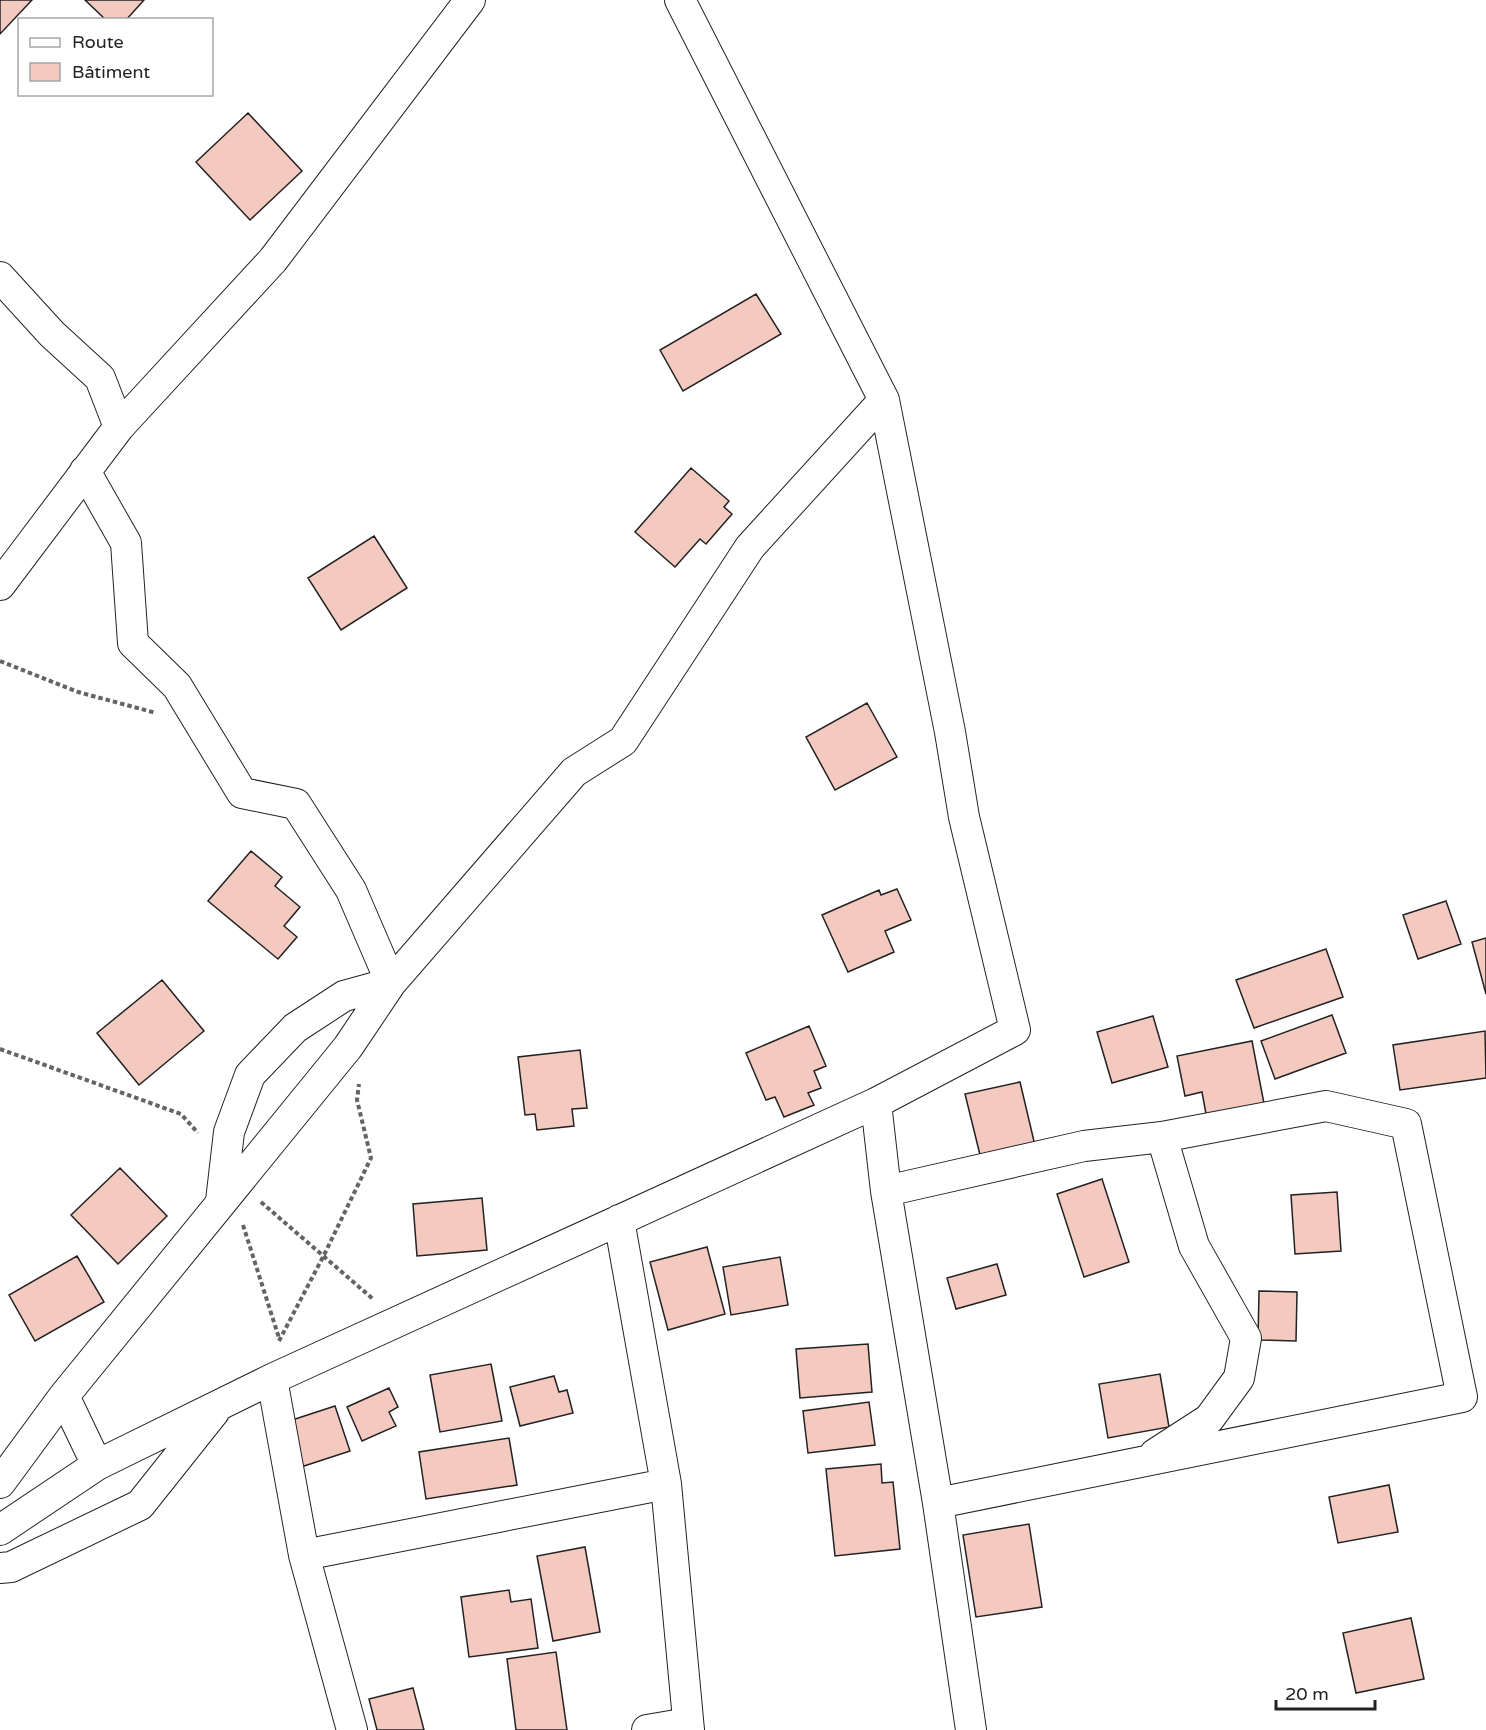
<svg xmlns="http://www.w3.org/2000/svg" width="1486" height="1730" font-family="'Varela Round',sans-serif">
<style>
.building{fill:#f3c9c0;stroke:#222;stroke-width:1.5}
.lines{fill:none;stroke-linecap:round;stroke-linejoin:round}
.street-casing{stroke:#222;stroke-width:32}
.path{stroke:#646464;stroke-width:4;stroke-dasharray:4.5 3;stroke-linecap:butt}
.street{stroke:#fff;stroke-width:30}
</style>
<rect width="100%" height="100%" fill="#fff"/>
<!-- building -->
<path class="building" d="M0 0H32L0 34Z
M85 0H144L126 20H106Z
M248 113 302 171 250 220 196 162Z
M756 294 781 334 683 391 660 350Z
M691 468 729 501 724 507 732 514 706 544 700 539 675 567 635 532Z
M374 536 407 588 341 630 308 578Z
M867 703 897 757 835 790 806 737Z
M251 851 282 877 275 886 300 907 284 926 297 937 278 959 208 901Z
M897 889 911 920 885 931 894 952 848 972 822 915 879 890 881 895Z
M1446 901 1461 944 1418 959 1403 915Z
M1486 938V994L1472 942Z
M1326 949 1343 997 1254 1028 1236 980Z
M162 980 204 1031 139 1085 97 1033Z
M1332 1015 1346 1053 1275 1079 1261 1041Z
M1153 1016 1168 1067 1112 1083 1097 1032Z
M809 1026 826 1066 814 1071 821 1088 808 1093 814 1105 784 1117 775 1097 766 1100 746 1053Z
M1485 1031 1486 1078 1400 1090 1393 1045Z
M1252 1041 1266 1114 1208 1125 1202 1092 1185 1096 1177 1056Z
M580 1050 587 1108 572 1109 574 1126 537 1130 535 1114 525 1115 518 1057Z
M1020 1082 1037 1154 983 1167 965 1094Z
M120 1168 167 1216 118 1264 71 1215Z
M1102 1179 1129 1262 1084 1277 1057 1194Z
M1337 1192 1341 1251 1295 1254 1291 1195Z
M482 1198 487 1250 417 1256 413 1204Z
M707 1247 725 1314 668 1330 650 1262Z
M77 1256 104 1302 35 1341 9 1295Z
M780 1257 788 1305 731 1315 723 1267Z
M997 1264 1006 1295 956 1309 947 1278Z
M1259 1291 1297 1292 1296 1341 1258 1340Z
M868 1344 872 1392 800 1398 796 1349Z
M491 1364 502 1421 440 1432 430 1375Z
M1160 1374 1169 1427 1108 1438 1099 1384Z
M554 1376 559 1392 567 1390 573 1413 520 1426 510 1387Z
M389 1388 398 1407 389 1412 396 1426 362 1441 347 1407Z
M869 1402 875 1445 808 1453 803 1411Z
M335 1406 350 1451 301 1467 286 1422Z
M509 1438 517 1485 426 1499 419 1452Z
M881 1464 882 1483 893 1482 900 1549 835 1556 826 1469Z
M1389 1485 1398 1532 1338 1543 1329 1497Z
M1029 1524 1042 1607 976 1617 963 1535Z
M585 1547 600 1632 553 1641 537 1556Z
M509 1590 511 1602 531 1599 538 1648 469 1657 461 1597Z
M1411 1618 1424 1679 1356 1693 1343 1633Z
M556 1652 567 1730H516L507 1659Z
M413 1688 424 1730H377L369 1699Z"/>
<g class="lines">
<defs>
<path id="street" d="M0 277 52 334 100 378 119 427
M85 471 126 543 133 643 177 686 242 793 296 804 351 890 391 983 344 996 295 1028 250 1075 229 1132 221 1201
M0 585 119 427 273 260 470 0
M876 1103 886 1191 938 1503 971 1730
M886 1191 1084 1146 1162 1137 1326 1106 1406 1124 1462 1397 938 1503
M619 1220 666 1484 689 1730
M272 1379 304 1555 352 1730
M64 1396 97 1465
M1155 1454 1209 1419 1239 1378 1246 1338 1194 1246 1162 1137
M0 1483 64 1396 348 1047 391 983 574 772 623 741 750 547 884 400
M0 1530 97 1465 272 1379 876 1103 1015 1030 964 817 950 732 884 400 680 0
M304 1555 666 1484
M0 1568 11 1567 140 1505 214 1412
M647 1730 688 1723"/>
</defs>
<!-- street casing -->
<use href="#street" class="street-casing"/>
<!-- path -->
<path class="path" d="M0 661 78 692 156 713
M0 1049 181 1114 198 1133
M261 1202 373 1299
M243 1225 279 1338
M279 1341 324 1255 371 1158 357 1100 359 1084"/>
<!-- street -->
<use href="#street" class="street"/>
</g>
<!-- legend -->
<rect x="18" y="18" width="195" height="78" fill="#ffffff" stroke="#a7a7a7" stroke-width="1.5"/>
<rect x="30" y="38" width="30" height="9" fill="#ffffff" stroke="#a7a7a7" stroke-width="1.5"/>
<text x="72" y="48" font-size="18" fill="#222222">Route</text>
<rect x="30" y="63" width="30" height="18" fill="#f3c9c0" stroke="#a7a7a7" stroke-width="1.5"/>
<text x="72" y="78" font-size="18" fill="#222222">Bâtiment</text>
<!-- scale -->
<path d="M1276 1700v9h99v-9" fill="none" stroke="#222222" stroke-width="3"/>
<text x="1285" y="1700" font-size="18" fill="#222222" stroke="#ffffff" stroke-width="4.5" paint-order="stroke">20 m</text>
</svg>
